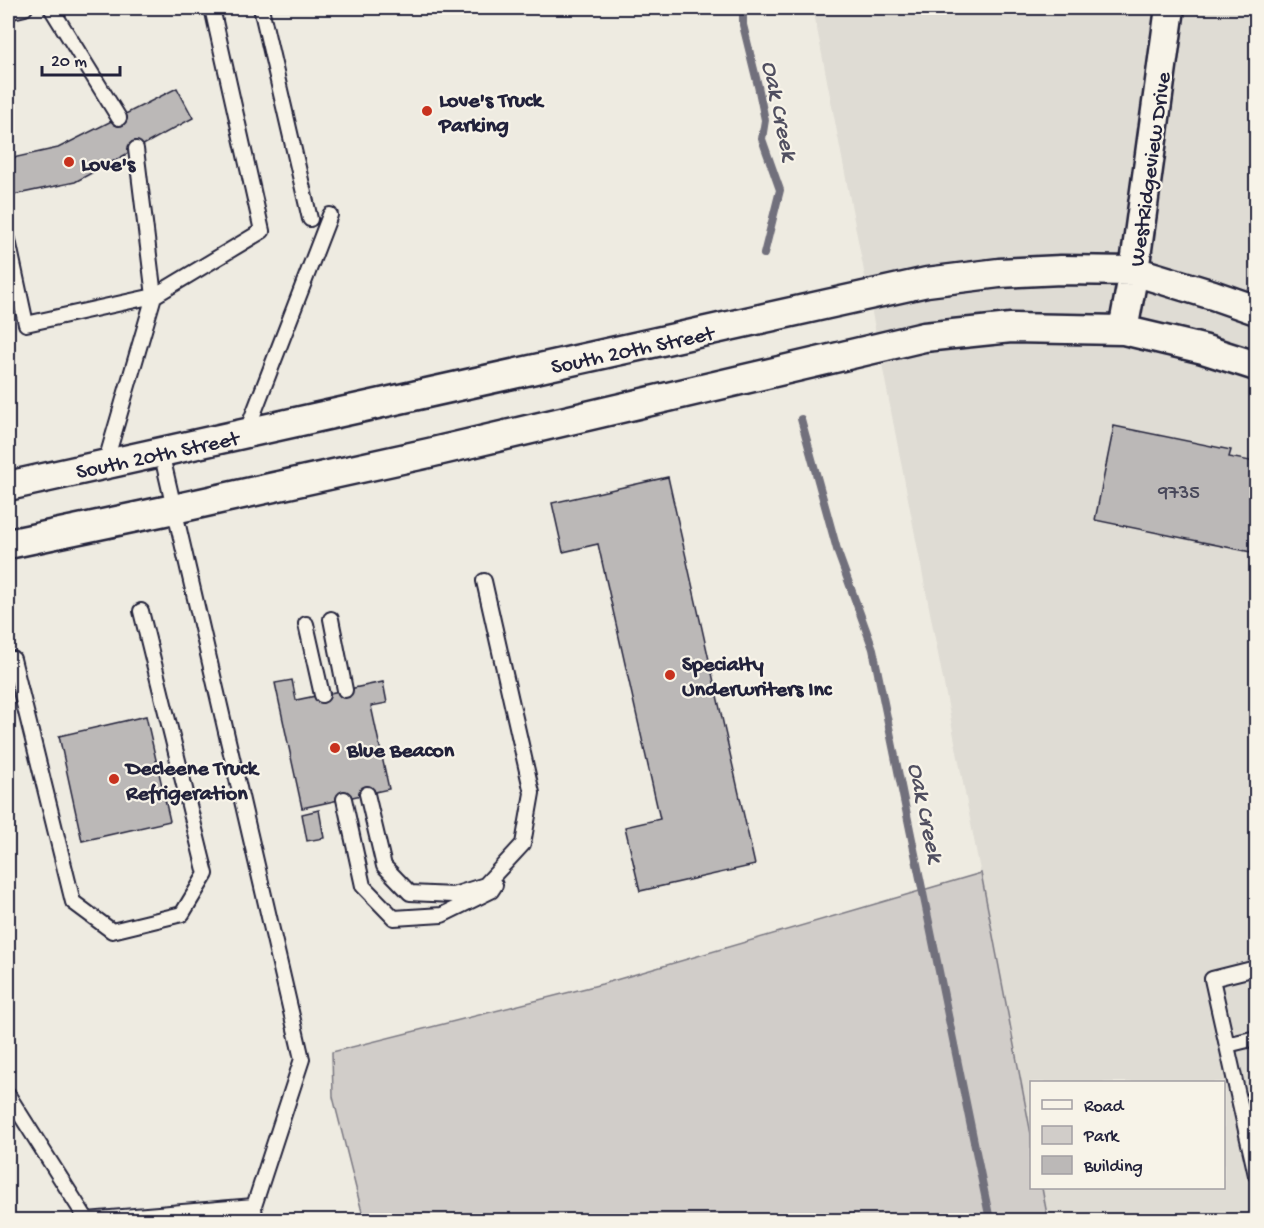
<svg xmlns="http://www.w3.org/2000/svg" width="1264" height="1228" font-family="'Gochi Hand',sans-serif">
<style>
.built{fill:#dfdcd4}
.green{fill:#d1cdc9;stroke:#7a7882;stroke-width:1.5}
.lines{fill:none;stroke-linecap:round;stroke-linejoin:round}
.stream{stroke:#716f7b;stroke-width:8}
.building{fill:#bbb8b7;stroke:#22223b;stroke-width:1.5}
.service-casing{stroke:#22223b;stroke-width:18}
.minor-casing{stroke:#22223b;stroke-width:33}
.service{stroke:#f7f3e8;stroke-width:14}
.minor{stroke:#f7f3e8;stroke-width:28}
.poi-dot{fill:#c8321e;stroke:#f7f3e8;stroke-width:2}
.labels{text-anchor:middle;stroke-width:4.5;stroke-linejoin:round;paint-order:stroke}
.number-label{font-size:20px;fill:#48485a}
.poi-label{font-size:22px;font-weight:bold;fill:#22223b;stroke:#f7f3e8;text-anchor:start}
.street-label{font-size:22px;fill:#22223b;stroke:#f7f3e8}
.water-label{font-size:24px;font-style:italic;fill:#504f60;stroke:#f7f3e8}
</style>
<rect width="100%" height="100%" fill="#eeebe1"/>
<filter id="ink" filterUnits="userSpaceOnUse"><feTurbulence type="fractalNoise" baseFrequency=".0167" numOctaves="2"/><feDisplacementMap in="SourceGraphic" scale="12" xChannelSelector="R" yChannelSelector="G"/><feConvolveMatrix kernelMatrix="1 2 1 2 8 2 1 2 1" color-interpolation-filters="sRGB"/></filter>
<g filter="url(#ink)">
<!-- built -->
<path class="built" d="M813 8H1256V1220H1048L1042 1188H1224V1082H1032L1031 1134Z"/>
<!-- green -->
<path class="green" d="M981 873 1031 1134 1032 1188H1042L1048 1220H364L333 1097 332 1052 602 984Z"/>
<g class="lines">
<!-- stream -->
<path class="stream" d="M743 8V25L758 86 765 120 762 139 780 190 764 254
M801 419 838 553 873 649 990 1220"/>
</g>
<!-- building -->
<path class="building" d="M177 88 193 118 75 182 8 196V159L58 148Z
M1114 426 1231 450 1229 457 1256 462V553L1095 520Z
M668 477 755 865 640 891 625 827 660 819 598 544 563 552 552 503Z
M292 680 296 700 383 682 387 703 371 706 389 789 302 808 275 683Z
M146 716 170 821 82 841 59 736Z
M319 810 324 838 307 841 302 814Z"/>
<g class="lines">
<defs>
<path id="service" d="M51 8 119 118
M261 8 310 219
M8 12 25 8
M8 240 26 324 154 296 136 149
M246 433 330 215
M161 452 302 1059 254 1206 255 1220
M105 464 154 296 262 231 212 8
M331 619 345 690
M306 624 322 695
M13 659 73 902 112 931 182 914 206 874 141 611
M367 794 384 866 410 893 453 895 485 885 523 844 532 793 484 581
M344 799 363 886 394 918 442 915 491 891 495 885
M1256 968 1212 979 1256 1175
M1227 1045 1256 1038
M8 1095 87 1220
M87 1220 254 1206"/>
<path id="minor" d="M1123 330 1134 271 1170 8
M8 486 927 282 999 273 1061 270 1134 271 1213 295 1256 310
M8 544 174 509 429 453 924 337 1011 328 1123 330 1203 349 1256 366"/>
</defs>
<!-- service casing -->
<use href="#service" class="service-casing"/>
<!-- minor casing -->
<use href="#minor" class="minor-casing"/>
<!-- service -->
<use href="#service" class="service"/>
<!-- minor -->
<use href="#minor" class="minor"/>
</g>
</g>
<!-- markers -->
<g class="poi-dot">
<circle cx="427" cy="111" r="6"/>
<circle cx="69" cy="162" r="6"/>
<circle cx="670" cy="675" r="6"/>
<circle cx="335" cy="748" r="6"/>
<circle cx="114" cy="779" r="6"/>
</g>
<g class="labels">
<!-- number labels -->
<g class="number-label">
<text x="1179" y="498">9735</text>
</g>
<!-- poi labels -->
<g class="poi-label">
<text x="439" y="106">Love's Truck<tspan x="439" dy="25">Parking</tspan></text>
<text x="81" y="170">Love's</text>
<text x="682" y="670">Specialty<tspan x="682" dy="25">Underwriters Inc</tspan></text>
<text x="347" y="756">Blue Beacon</text>
<text x="126" y="774">Decleene Truck<tspan x="126" dy="25">Refrigeration</tspan></text>
</g>
<!-- street labels -->
<g class="street-label">
<text transform="translate(1148 169) rotate(-82)" y="8">WestRidgeview Drive</text>
<text transform="translate(632 348) rotate(-12)" y="8">South 20th Street</text>
<text transform="translate(157 453) rotate(-12)" y="8">South 20th Street</text>
</g>
<!-- water labels -->
<g class="water-label">
<text transform="translate(781 110) rotate(78)" y="8">Oak Creek</text>
<text transform="translate(927 812) rotate(78)" y="8">Oak Creek</text>
</g>
</g>
<!-- margin -->
<rect width="1264" height="1228" fill="none" stroke="#f7f3e8" stroke-width="30"/>
<rect x="15" y="15" width="1234" height="1198" fill="none" stroke="#22223b" stroke-width="2" filter="url(#ink)"/>
<!-- legend -->
<rect x="1030" y="1081" width="195" height="108" fill="#f7f3e8" stroke="#a29fa3" stroke-width="1.5"/>
<rect x="1042" y="1100" width="30" height="9" fill="#f7f3e8" stroke="#a29fa3" stroke-width="1.5"/>
<text x="1084" y="1111" font-size="18" fill="#22223b">Road</text>
<rect x="1042" y="1126" width="30" height="18" fill="#d1cdc9" stroke="#a29fa3" stroke-width="1.5"/>
<text x="1084" y="1141" font-size="18" fill="#22223b">Park</text>
<rect x="1042" y="1156" width="30" height="18" fill="#bbb8b7" stroke="#a29fa3" stroke-width="1.5"/>
<text x="1084" y="1171" font-size="18" fill="#22223b">Building</text>
<!-- scale -->
<path d="M42 66v9h78v-9" fill="none" stroke="#22223b" stroke-width="3"/>
<text x="51" y="66" font-size="18" fill="#22223b" stroke="#f7f3e8" stroke-width="4.5" paint-order="stroke">20 m</text>
</svg>
